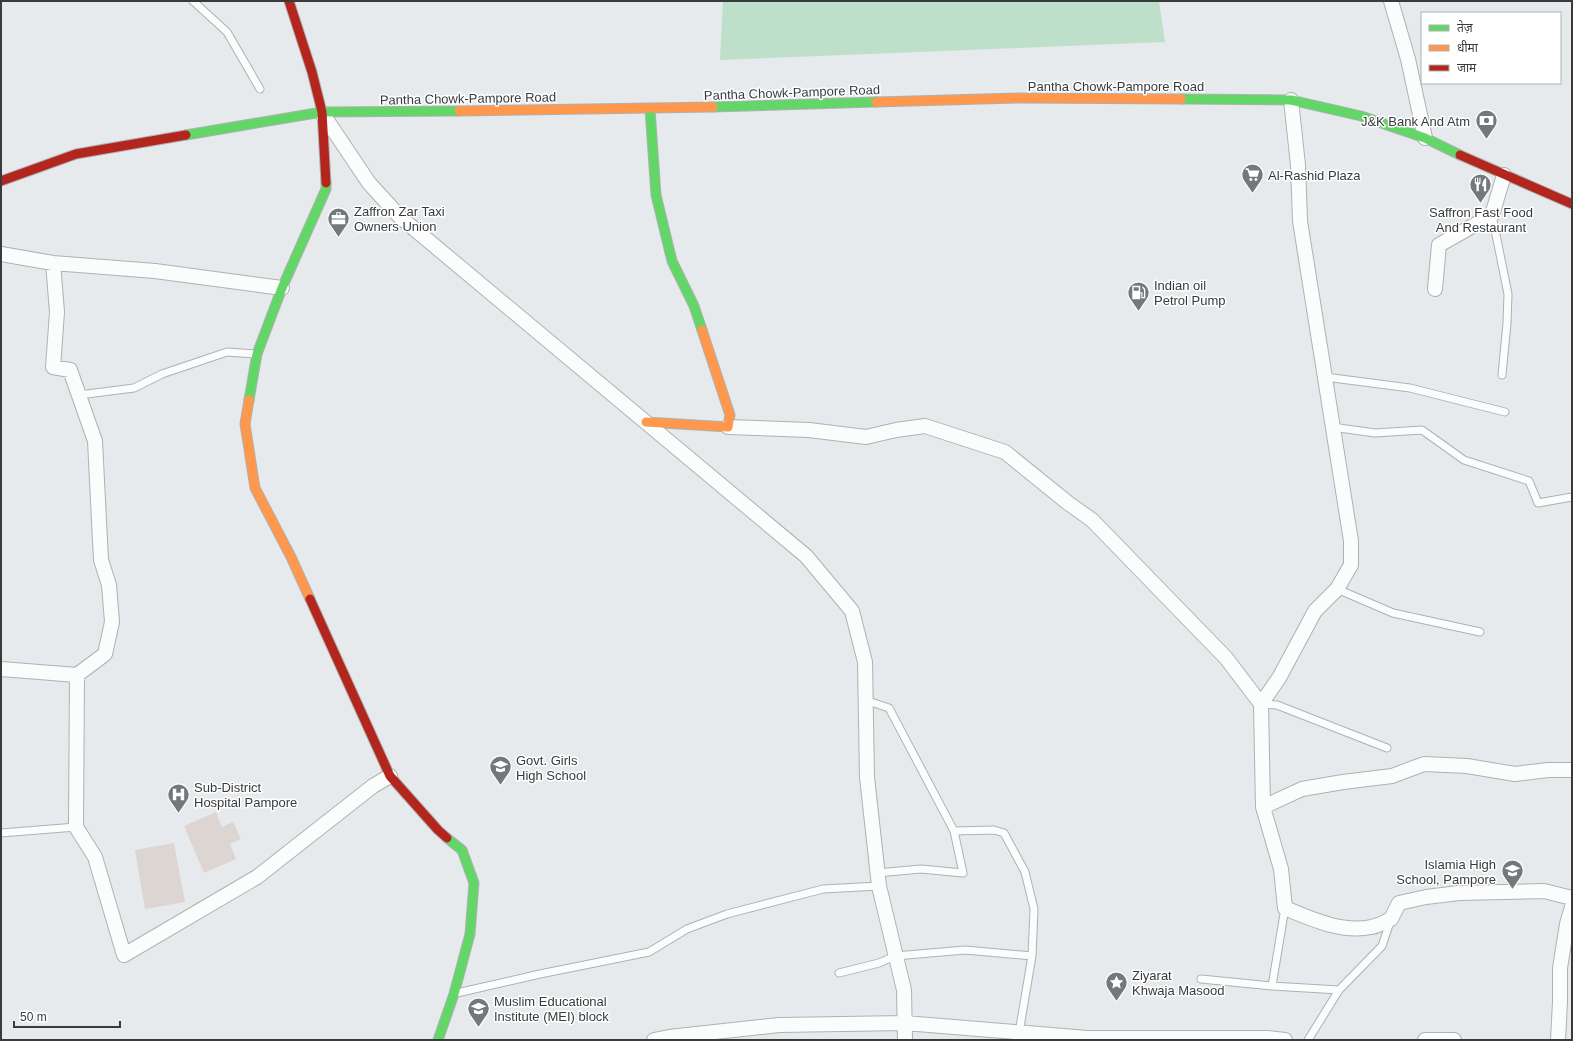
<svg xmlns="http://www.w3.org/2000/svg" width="1573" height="1041" font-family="Arial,'Noto Sans Devanagari',sans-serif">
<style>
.green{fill:#bedfca}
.building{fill:#ddd5d1}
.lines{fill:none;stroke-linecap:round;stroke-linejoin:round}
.lane-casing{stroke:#afb1b2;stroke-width:9}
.street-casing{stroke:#afb1b2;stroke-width:16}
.fast-casing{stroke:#afb1b2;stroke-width:11}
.slow-casing{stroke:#afb1b2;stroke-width:11}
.jam-casing{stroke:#afb1b2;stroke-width:11}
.lane{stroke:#fbfcfc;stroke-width:7}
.street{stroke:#fbfcfc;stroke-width:14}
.fast{stroke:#63d668;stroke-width:9}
.slow{stroke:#ff974d;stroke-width:9}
.jam{stroke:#b3261e;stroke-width:9}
.labels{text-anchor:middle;stroke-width:3;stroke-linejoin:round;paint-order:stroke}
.street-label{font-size:13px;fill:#383a3c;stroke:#fff}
.poi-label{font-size:13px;fill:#383a3c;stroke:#fff;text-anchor:start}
</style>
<rect width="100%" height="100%" fill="#e7eaec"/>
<!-- green -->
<path class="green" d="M723 1H1159L1165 42 720 60Z"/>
<!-- building -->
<path class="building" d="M216 812 222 827 233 822 241 839 230 844 236 859 204 873 184 826Z
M174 843 185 902 145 909 135 850Z"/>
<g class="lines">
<defs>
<path id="lane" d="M193 1 227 32 260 89
M1492 215 1508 294 1507 323 1502 375
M1325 377 1410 388 1505 412
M79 395 134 388 162 374 227 352 255 354
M1332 427 1375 433 1422 430 1464 460 1529 481 1538 503 1572 497
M1337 589 1393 613 1480 632
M865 700 889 708 954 831 963 873 921 869 877 873
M1261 704 1277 705 1387 748
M954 831 994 830 1004 833 1025 872 1034 909 1032 956 1019 1033
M1 833 76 827
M839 973 879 963 895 956 965 950 1032 956
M1201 979 1272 986 1339 990
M1272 986 1285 908
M457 993 540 974 649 952 687 929 727 914 823 889 879 886
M1308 1040 1339 990 1382 946 1391 919"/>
<path id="street" d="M1391 1 1408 59 1425 138
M1291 100 1298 165 1300 221 1351 541V565L1337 589 1315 611 1279 678 1261 704 1263 807 1281 869 1285 908C1311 919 1342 933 1371 927 1378 926 1385 922 1391 919L1399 903 1426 897 1459 893 1544 891 1572 898
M322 113 369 183 400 217 806 556 852 611 865 662 867 777 879 886 904 990 905 1040
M1 254 53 263 155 271 282 288
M1435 289 1439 245 1492 215 1504 175
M728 427 809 430 866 437 896 430 925 426 1005 452 1068 503 1092 520 1226 658 1261 704
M1 669 77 675 105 654 112 622 109 585 101 560 95 441 70 370 53 367 57 312 53 263
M77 675 76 827 95 857 124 955 257 877 373 786 390 776
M1263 807 1302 789 1343 782 1392 776 1424 764 1467 766 1515 774 1548 770H1572
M654 1040 669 1037 779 1025 905 1023 1087 1038H1268L1285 1040
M1425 1040H1454
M1558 1040 1560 1002V968L1567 924 1572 907"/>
<path id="fast" d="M1181 99 1291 100 1361 116 1425 138 1460 155
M713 107 876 102
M650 109 656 195 672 261 694 306 702 330
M186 135 322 112 459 111
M249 400 257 354 282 288 326 189V183
M438 1040 454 994 470 934 474 883 462 850 447 838"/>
<path id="slow" d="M876 102 1018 98 1181 99
M459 111 713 107
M249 400 245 424 255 488 291 557 310 599
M646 422 728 427 730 415 702 330"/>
<path id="jam" d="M289 1 312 72 322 112 326 183
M1460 155 1572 204
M1 181 76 154 186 135
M310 599 390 776 438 830 447 838"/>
</defs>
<!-- lane casing -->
<use href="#lane" class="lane-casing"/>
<!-- street casing -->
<use href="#street" class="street-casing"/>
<!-- fast casing -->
<use href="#fast" class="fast-casing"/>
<!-- slow casing -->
<use href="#slow" class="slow-casing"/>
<!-- jam casing -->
<use href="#jam" class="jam-casing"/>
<!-- lane -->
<use href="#lane" class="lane"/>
<!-- street -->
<use href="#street" class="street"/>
<!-- fast -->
<use href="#fast" class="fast"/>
<!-- slow -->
<use href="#slow" class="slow"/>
<!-- jam -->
<use href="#jam" class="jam"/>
</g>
<!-- icons -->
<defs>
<symbol id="bank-pin" viewBox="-11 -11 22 30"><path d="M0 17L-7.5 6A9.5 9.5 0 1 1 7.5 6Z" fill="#75787a" stroke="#fff"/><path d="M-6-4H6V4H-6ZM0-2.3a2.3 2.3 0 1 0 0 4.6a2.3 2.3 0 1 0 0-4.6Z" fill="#fff"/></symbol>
<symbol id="supermarket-pin" viewBox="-11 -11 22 30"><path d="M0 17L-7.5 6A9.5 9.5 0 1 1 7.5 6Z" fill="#75787a" stroke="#fff"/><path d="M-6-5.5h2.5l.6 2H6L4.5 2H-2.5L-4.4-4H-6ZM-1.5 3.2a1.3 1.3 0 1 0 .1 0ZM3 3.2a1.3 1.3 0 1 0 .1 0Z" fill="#fff"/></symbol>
<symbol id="restaurant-pin" viewBox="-11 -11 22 30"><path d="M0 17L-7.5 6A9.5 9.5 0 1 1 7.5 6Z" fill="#75787a" stroke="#fff"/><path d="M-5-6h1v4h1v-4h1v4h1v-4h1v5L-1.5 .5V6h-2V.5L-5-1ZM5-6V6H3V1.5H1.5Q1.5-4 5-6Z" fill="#fff"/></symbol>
<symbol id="office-pin" viewBox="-11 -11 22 30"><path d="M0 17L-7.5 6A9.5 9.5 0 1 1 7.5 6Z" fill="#75787a" stroke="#fff"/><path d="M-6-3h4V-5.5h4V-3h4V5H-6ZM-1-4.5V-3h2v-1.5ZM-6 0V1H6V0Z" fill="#fff"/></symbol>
<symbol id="fuel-pin" viewBox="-11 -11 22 30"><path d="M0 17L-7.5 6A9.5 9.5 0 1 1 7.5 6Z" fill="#75787a" stroke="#fff"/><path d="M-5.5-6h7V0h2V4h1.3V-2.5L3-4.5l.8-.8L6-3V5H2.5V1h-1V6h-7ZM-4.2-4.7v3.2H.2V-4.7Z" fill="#fff"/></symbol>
<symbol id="school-pin" viewBox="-11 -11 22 30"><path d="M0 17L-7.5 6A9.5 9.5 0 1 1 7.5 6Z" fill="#75787a" stroke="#fff"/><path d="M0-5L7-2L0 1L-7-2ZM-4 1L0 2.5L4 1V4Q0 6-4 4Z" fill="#fff"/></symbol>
<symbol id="hospital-pin" viewBox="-11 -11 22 30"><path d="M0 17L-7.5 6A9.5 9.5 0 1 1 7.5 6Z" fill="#75787a" stroke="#fff"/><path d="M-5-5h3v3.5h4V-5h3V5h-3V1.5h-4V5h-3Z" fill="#fff"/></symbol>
<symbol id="sight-pin" viewBox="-11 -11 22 30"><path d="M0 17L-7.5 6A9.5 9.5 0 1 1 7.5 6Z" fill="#75787a" stroke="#fff"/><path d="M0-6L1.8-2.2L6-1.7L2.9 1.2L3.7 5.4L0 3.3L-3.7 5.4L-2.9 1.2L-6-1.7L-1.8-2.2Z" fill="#fff"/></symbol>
</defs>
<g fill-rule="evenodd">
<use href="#bank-pin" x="1474" y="108" width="25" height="34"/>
<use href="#supermarket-pin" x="1240" y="162" width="25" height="34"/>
<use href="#restaurant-pin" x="1468" y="172" width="25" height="34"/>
<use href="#office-pin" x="326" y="206" width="25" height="34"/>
<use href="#fuel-pin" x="1126" y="280" width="25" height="34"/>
<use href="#school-pin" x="488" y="754" width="25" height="34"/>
<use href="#hospital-pin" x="166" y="782" width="25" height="34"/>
<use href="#school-pin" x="1500" y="858" width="25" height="34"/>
<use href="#sight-pin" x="1104" y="970" width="25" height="34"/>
<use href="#school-pin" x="466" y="996" width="25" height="34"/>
</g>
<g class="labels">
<!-- street labels -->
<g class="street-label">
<text x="1116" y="91">Pantha Chowk-Pampore Road</text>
<text transform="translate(792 92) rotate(-2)" y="5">Pantha Chowk-Pampore Road</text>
<text transform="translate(468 98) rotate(-1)" y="5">Pantha Chowk-Pampore Road</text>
</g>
<!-- poi labels -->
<g class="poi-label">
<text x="1470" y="126" text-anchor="end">J&amp;K Bank And Atm</text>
<text x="1268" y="180">Al-Rashid Plaza</text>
<text x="354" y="216">Zaffron Zar Taxi<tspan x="354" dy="15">Owners Union</tspan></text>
<text x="1481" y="217" text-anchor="middle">Saffron Fast Food<tspan x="1481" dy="15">And Restaurant</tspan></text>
<text x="1154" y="290">Indian oil<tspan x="1154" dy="15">Petrol Pump</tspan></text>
<text x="516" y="765">Govt. Girls<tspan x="516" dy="15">High School</tspan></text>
<text x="194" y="792">Sub-District<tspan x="194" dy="15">Hospital Pampore</tspan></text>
<text x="1496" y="869" text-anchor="end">Islamia High<tspan x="1496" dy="15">School, Pampore</tspan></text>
<text x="1132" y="980">Ziyarat<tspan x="1132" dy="15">Khwaja Masood</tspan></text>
<text x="494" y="1006">Muslim Educational<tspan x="494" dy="15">Institute (MEI) block</tspan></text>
</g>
</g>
<!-- border -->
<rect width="1573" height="1041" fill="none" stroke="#383a3c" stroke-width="4"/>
<!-- legend -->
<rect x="1421" y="12" width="140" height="72" fill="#ffffff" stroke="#afb0b1"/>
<rect x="1429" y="25" width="20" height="6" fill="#63d668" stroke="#afb0b1"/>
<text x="1457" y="32" font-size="12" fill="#383a3c">तेज़</text>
<rect x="1429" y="45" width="20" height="6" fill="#ff974d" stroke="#afb0b1"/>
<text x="1457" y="52" font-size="12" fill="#383a3c">धीमा</text>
<rect x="1429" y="65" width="20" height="6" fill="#b3261e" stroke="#afb0b1"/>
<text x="1457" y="72" font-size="12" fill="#383a3c">जाम</text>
<!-- scale -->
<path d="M14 1021v6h106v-6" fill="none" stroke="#383a3c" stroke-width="2"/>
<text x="20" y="1021" font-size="12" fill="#383a3c" stroke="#ffffff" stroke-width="3" paint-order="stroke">50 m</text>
</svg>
